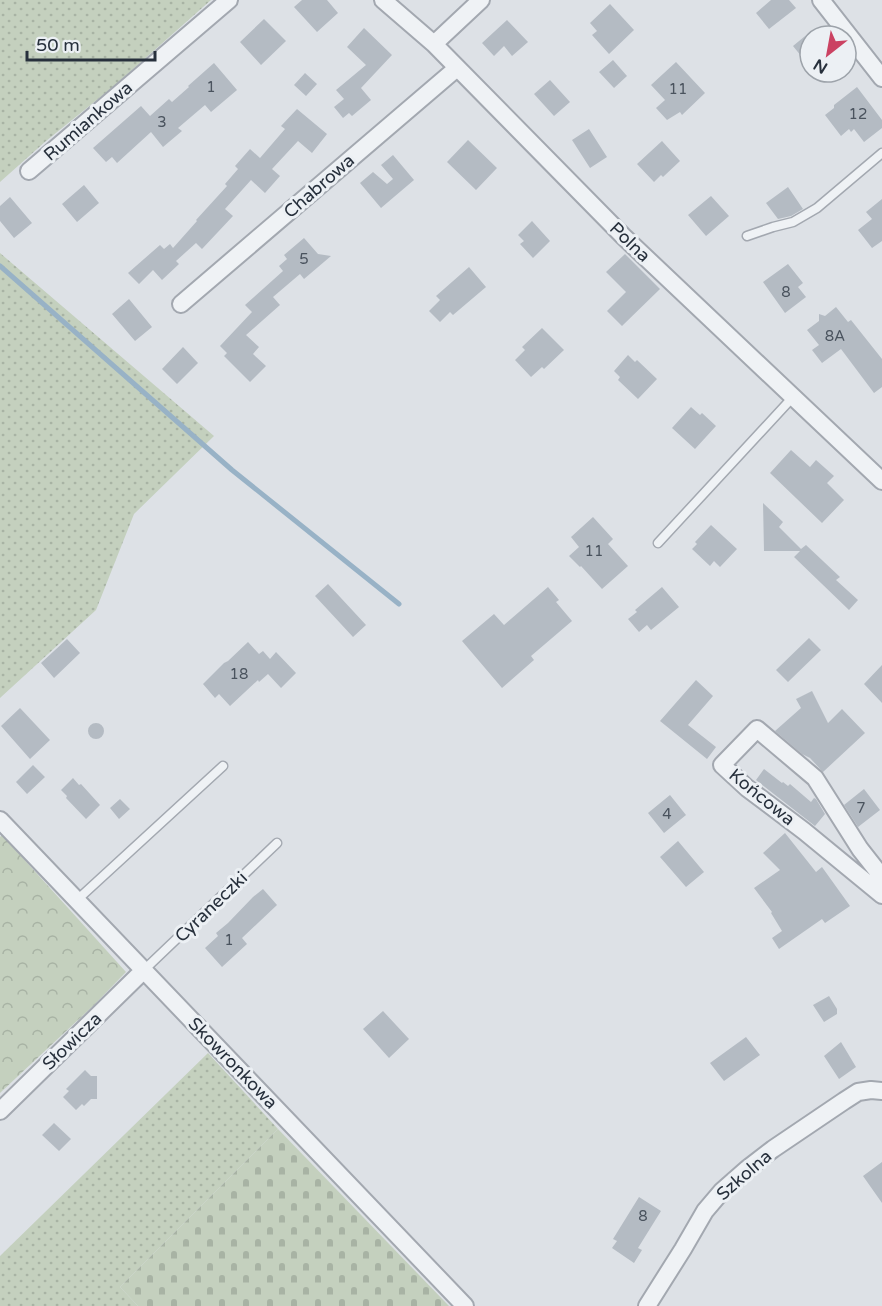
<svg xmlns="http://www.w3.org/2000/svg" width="882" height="1306" font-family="'Varela Round',sans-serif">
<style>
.grass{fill:url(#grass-dots)}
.forest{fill:url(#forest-crowns)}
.cemetery{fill:url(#cemetery-stones)}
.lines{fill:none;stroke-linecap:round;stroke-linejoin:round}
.stream{stroke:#98b2c6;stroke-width:5}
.building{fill:#b4bbc3}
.lane-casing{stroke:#a3a8b0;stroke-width:11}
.street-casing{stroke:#a3a8b0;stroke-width:20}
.lane{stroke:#eff2f5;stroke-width:8}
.street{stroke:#eff2f5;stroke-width:16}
.labels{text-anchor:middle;stroke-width:6;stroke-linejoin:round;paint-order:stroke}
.number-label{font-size:15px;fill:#4a535e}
.street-label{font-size:18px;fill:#27303c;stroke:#ecf0f4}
</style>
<defs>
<pattern id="grass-dots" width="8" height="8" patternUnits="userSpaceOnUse" patternTransform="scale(1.5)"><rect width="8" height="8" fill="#c4d0be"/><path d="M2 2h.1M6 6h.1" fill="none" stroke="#a8b3a4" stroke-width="1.8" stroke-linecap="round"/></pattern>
<pattern id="forest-crowns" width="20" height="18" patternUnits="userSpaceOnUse" patternTransform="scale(1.5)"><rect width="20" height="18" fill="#c4d0be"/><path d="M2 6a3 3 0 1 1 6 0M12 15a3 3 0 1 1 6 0" fill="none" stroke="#a8b3a4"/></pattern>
<pattern id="cemetery-stones" width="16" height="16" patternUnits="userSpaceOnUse" patternTransform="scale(1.5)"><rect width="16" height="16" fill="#c4d0be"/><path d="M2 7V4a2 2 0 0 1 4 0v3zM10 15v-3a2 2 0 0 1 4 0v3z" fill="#a8b3a4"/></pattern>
</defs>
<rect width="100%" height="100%" fill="#dde1e6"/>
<!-- grass -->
<path class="grass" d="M0 0H211L114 86 46 141 0 182Z
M0 253 214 436 134 514 96 610 0 698Z
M208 1053 278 1129 120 1287 138 1306H0V1256Z"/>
<!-- forest -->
<path class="forest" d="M2 835 126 972 94 1005 0 1093V837Z"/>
<!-- cemetery -->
<path class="cemetery" d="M278 1129 449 1306H138L120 1287Z"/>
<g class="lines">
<!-- stream -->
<path class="stream" d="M0 266 232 470 399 604"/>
</g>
<!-- building -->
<path class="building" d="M302 0H327L338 13 317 32 294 7Z
M771 0H789L796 8 769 29 756 13Z
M610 4 634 30 609 54 592 35 597 31 590 23Z
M264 19 286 41 261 65 240 42Z
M507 20 528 42 512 56 504 46 494 56 482 43Z
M364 28 392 55 361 88 371 100 352 116 349 113 343 118 334 107 344 99 336 90 366 65 347 47Z
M810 32V67L793 46Z
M613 60 627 76 614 88 599 72Z
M676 62 705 93 682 115 680 112 667 120 656 108 665 100 651 85Z
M214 63 237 90 211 112 205 105 178 128 182 131 163 147 151 132 117 163 112 157 106 162 93 148 141 106 150 116 169 99 172 102 189 87 188 86Z
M305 73 317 84 306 96 294 85Z
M550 80 570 102 554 116 534 94Z
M857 87 882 120V128L864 142 854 129 851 132 849 129 841 136 825 115 834 108V105Z
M297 109 327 134 312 153 298 141 272 169 280 176 265 193 251 180 225 209 233 216 202 249 196 243 176 261 179 264 162 280 153 270 139 284 128 273 160 245 164 249 170 244 173 248 197 221 196 220 227 186 225 184 238 169 235 166 250 149 260 158 285 129 281 126Z
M589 129 607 157 590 168 572 140Z
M468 140 497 168 476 190 447 162Z
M662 141 680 161 663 177 661 175 654 182 637 164Z
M393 155 414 180 381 208 360 183 373 172 387 184 393 179 381 165Z
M84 185 99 203 77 222 62 204Z
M788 187 803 209 791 216 778 219 766 203Z
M711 196 729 216 706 236 688 215Z
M10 197 32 223 14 238 0 221V206Z
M882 199V241L872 248 858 230 872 219 866 212Z
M532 221 550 241 533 258 520 244 524 241 518 235Z
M304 238 318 254 331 256 304 279 300 274 273 297 280 305 246 335 259 347 253 354 266 366 250 382 224 356 227 353 220 346 252 312 245 305 283 271 279 266 287 259 284 255Z
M625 254 660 289 622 326 607 311 626 292 606 272Z
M788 264 803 283 798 287 806 297 785 313 763 282Z
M469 267 486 287 453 315 450 312 440 322 429 311 440 300 436 296Z
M129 299 152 327 135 341 112 314Z
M836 307 848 322 851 320 882 359V387L874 393 841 349 822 363 812 350 819 345 807 330 819 321V314L825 316Z
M542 328 564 350 544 369 542 367 531 377 515 360 525 350 522 347Z
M183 347 198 363 177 384 162 369Z
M628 355 635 362 637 360 657 379 638 399 618 380 620 377 614 371Z
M691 407 700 415 702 413 716 426 695 449 672 428Z
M791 450 810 467 816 460 834 476 827 483 844 500 822 523 770 473Z
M763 503 783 522 779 527 801 549 806 545 840 577 836 580 858 600 849 610 794 557 800 551H764Z
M593 517 613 539 608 544 628 566 602 589 581 566 580 567 569 556 579 547 571 537Z
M711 525 737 549 720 567 714 561 710 566 692 549 697 544 695 542Z
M328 584 366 625 353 637 315 596Z
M548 587 559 600 556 602 572 621 531 656 534 660 502 688 462 641 494 614 504 625Z
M662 587 679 607 651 630 647 625 639 632 628 619 637 612 635 610Z
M809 638 821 650 788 682 776 670Z
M67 639 80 653 54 678 41 663Z
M248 642 259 654 263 651 270 659 276 652 296 673 281 688 268 674 259 682 258 680 230 706 219 694 215 698 203 684 224 663 228 661Z
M882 665V703L864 684Z
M696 680 713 696 688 725 716 747 707 759 660 721Z
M812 691 828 723 842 709 865 733 823 772 810 758 802 754 775 731 801 708 796 699Z
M20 708 50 740 30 759 1 726Z
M88 731a8 8 0 1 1 16 0a8 8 0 1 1-16 0Z
M33 765 45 777 27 794 16 782Z
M764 769 782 783 783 782 788 786 790 784 811 802 814 798 816 799 825 814 815 826 756 780Z
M73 778 79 785 81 784 100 805 86 819 66 798 67 796 61 790Z
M864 789 880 810 858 827 844 805Z
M670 795 686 815 664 833 648 813Z
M120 799 130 809 119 819 110 808Z
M785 833 816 872 822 867 850 906 825 923 822 919 779 949 772 938 782 931 771 913 772 912 754 888 780 870 763 853Z
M678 841 704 872 686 887 660 857Z
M263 889 277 905 242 938 247 944 222 967 205 948 218 936 216 933 228 923 253 897Z
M829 996 837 1009V1014L824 1022 813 1005Z
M383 1011 409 1039 389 1058 363 1029Z
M746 1037 760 1055 724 1081 710 1063Z
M841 1042 856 1067 839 1079 824 1056Z
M85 1070 91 1076H97V1099H91L84 1106 82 1104 76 1110 63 1097 69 1091 66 1089Z
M54 1123 71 1139 59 1151 42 1135Z
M882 1162V1203L863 1176Z
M639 1197 661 1211 638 1248 642 1250 634 1263 612 1248 617 1241 613 1239Z"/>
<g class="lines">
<defs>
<path id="lane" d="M747 236 773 227 793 222 817 208 882 153
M658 543 793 397
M77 900 223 766
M144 970 277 843"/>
<path id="street" d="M383 0 434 44 624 237 882 481
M821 0 882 78
M434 44 481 0
M29 171 229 0
M181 304 457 68
M0 820 465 1306
M882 877 860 849 815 778 757 729 722 765 747 788 804 831 882 895
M0 1111 144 970
M647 1306 683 1249 705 1211 722 1191 747 1169 773 1149 844 1101 858 1092 871 1090 882 1091"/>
</defs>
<!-- lane casing -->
<use href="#lane" class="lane-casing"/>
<!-- street casing -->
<use href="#street" class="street-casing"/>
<!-- lane -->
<use href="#lane" class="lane"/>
<!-- street -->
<use href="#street" class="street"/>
</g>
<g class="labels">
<!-- number labels -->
<g class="number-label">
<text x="211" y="92">1</text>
<text x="678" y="94">11</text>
<text x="858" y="119">12</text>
<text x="162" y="127">3</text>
<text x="304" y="264">5</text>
<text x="786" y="297">8</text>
<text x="835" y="341">8A</text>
<text x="594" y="556">11</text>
<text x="239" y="679">18</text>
<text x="861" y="813">7</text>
<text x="667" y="819">4</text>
<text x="229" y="945">1</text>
<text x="643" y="1221">8</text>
</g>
<!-- street labels -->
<g class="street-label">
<text transform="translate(88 121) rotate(-41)" y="6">Rumiankowa</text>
<text transform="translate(319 186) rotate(-41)" y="6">Chabrowa</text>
<text transform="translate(630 242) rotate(44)" y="6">Polna</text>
<text transform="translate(762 797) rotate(39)" y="6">Końcowa</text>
<text transform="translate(211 907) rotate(-44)" y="6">Cyraneczki</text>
<text transform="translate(72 1041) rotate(-44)" y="6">Słowicza</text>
<text transform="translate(233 1063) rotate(46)" y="6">Skowronkowa</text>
<text transform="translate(744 1175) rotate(-41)" y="6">Szkolna</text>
</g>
</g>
<!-- north arrow -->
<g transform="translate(828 54) rotate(211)"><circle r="28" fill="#ecf0f4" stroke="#9da3aa" stroke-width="1.5"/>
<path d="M0-4.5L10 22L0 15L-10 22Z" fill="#cb4262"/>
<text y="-9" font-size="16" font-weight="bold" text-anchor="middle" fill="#27303c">N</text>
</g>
<!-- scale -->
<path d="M27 51v9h128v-9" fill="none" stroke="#27303c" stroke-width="3"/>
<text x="36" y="51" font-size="18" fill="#27303c" stroke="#ecf0f4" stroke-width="4.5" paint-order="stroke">50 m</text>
</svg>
